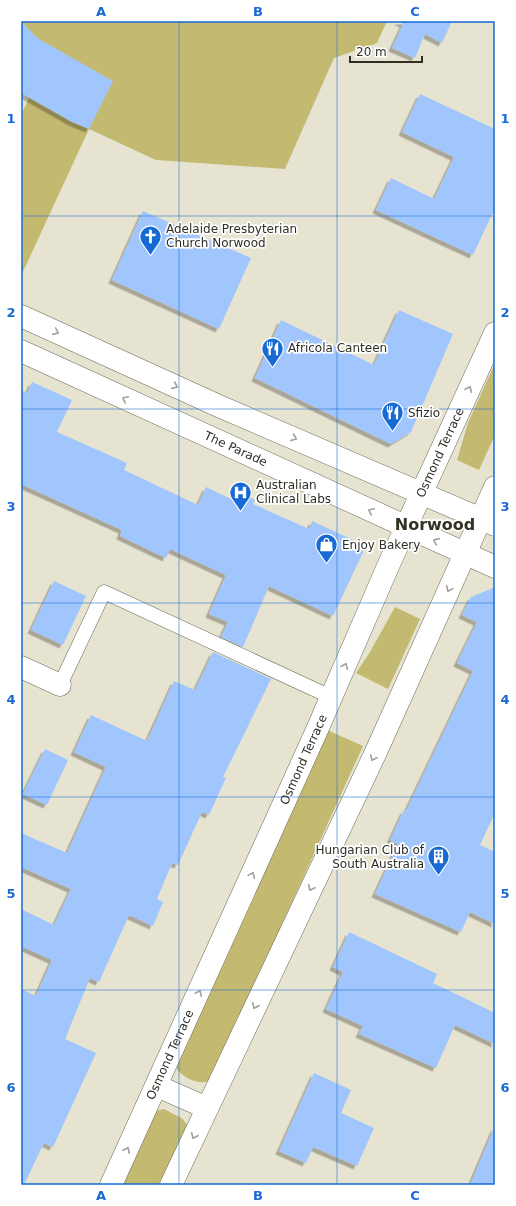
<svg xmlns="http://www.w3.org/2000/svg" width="516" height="1206" font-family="'DejaVu Sans',sans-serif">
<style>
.green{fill:#c4b971}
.building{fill:#a0c6fd;filter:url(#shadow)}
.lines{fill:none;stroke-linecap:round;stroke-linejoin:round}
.lane-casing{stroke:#6d6b5a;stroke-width:15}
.street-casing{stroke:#6d6b5a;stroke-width:23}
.secondary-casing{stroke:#6d6b5a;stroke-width:23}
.lane{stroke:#fff;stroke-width:14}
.street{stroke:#fff;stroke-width:22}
.secondary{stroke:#fff;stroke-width:22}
.oneway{stroke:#a1a09d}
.grid{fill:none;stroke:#176ad4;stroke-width:1;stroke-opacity:0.55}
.labels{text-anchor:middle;stroke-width:3.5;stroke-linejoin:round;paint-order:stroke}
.poi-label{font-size:12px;fill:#2e2d26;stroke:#fff;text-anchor:start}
.street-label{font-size:12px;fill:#2e2d26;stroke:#fff}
.district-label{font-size:16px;font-weight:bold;fill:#333122;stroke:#fff}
.neatline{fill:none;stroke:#176ad4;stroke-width:1.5}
.grid-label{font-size:13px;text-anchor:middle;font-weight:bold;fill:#176ad4}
</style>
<defs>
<filter id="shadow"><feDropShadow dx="-3.5" dy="3.5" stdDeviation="0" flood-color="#0004"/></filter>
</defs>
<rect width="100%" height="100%" fill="#e6e3d0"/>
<!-- green -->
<path class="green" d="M21 21H387L377 43 334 58 285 169 156 160 89 129 21 276V115L29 98 21 93Z
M495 363V435L479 470 457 460 468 423Z
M395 607 420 619 388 689 356 673 370 652Z
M327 730 363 746 233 1032 208 1081C200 1086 179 1076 176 1067Z
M164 1109 183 1119 188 1127 162 1185H120L155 1111Z"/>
<!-- building -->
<path class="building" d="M21 21 37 38 113 81 89 129 72 122 21 93Z
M397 21H452L442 43 425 34 415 58 392 48 403 24Z
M420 94 495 129V208L473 255 376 210 391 178 434 199 454 157 402 132Z
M143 211 251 258 219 329 112 280Z
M399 310 453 334 411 432 391 444 255 378 281 320 374 365Z
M32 382 72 400 57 432 127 463 124 470 198 505 206 487 233 500 237 491 255 500 253 504 309 529 312 521 366 546 333 616 269 586 243 647 221 637 228 622 209 614 226 575 170 549 166 558 120 536 122 530 21 484V390L27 393Z
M54 581 86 596 63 645 31 630Z
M495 585V813L480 845 495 852V924L470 912 461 932 375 894 398 844 390 840 404 810 406 811 473 671 457 663 477 622 462 615 471 597 493 588Z
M213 652 271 679 223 777 226 778 209 815 202 812 178 865 172 863 157 899 163 902 153 926 129 915 99 982 90 978 65 1039 96 1053 53 1147 44 1143 24 1185H21V989L36 996 52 960 21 946V909L54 925 71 889 21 867V833L67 853 106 767 74 752 91 715 147 741 174 681 195 690Z
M45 749 68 760 47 805 23 794Z
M349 932 437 974 433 983 495 1013V1044L455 1025 436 1068 359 1034 363 1026 326 1009 343 972 333 967Z
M314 1073 351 1090 341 1113 374 1128 357 1166 313 1147 306 1163 279 1151Z
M495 1126V1185H470Z"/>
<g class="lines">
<defs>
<path id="lane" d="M60 685 104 592 331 697"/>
<path id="street" d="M21 667 60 685"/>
<g id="secondary">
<path d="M21 316 221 407 495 525"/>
<path id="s1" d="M21 351 495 567"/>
<path d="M157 1086 207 1108"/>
<path id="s2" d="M111 1185 317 730 389 564 495 333"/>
<path d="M171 1185 375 754 495 487"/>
</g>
</defs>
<!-- lane casing -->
<use href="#lane" class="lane-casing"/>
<!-- street casing -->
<use href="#street" class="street-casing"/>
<!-- secondary casing -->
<use href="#secondary" class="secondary-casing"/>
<!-- lane -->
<use href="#lane" class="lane"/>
<!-- street -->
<use href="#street" class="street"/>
<!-- secondary -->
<use href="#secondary" class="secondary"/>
</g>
<!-- one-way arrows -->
<defs><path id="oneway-chevron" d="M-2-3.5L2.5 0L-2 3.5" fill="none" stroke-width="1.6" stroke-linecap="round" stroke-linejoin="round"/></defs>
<g class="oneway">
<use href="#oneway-chevron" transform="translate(56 332) rotate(24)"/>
<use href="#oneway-chevron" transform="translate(175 386) rotate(24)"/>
<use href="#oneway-chevron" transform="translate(469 389) rotate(-65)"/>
<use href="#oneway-chevron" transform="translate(125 399) rotate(-155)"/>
<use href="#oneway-chevron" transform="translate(294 438) rotate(23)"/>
<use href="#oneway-chevron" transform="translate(371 511) rotate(-155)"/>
<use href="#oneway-chevron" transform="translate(436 541) rotate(-156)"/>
<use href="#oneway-chevron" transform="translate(449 589) rotate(114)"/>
<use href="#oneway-chevron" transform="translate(345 666) rotate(-67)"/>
<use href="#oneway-chevron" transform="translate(373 758) rotate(115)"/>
<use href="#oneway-chevron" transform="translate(252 875) rotate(-66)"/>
<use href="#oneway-chevron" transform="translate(311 888) rotate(115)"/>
<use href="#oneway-chevron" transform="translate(199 993) rotate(-66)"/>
<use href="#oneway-chevron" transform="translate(255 1006) rotate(115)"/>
<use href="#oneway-chevron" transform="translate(194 1136) rotate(115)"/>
<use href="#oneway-chevron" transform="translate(127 1150) rotate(-65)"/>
</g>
<!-- grid -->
<path class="grid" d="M179 21V1185M337 21V1185M21 216H495M21 409H495M21 603H495M21 797H495M21 990H495"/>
<!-- icons -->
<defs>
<symbol id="church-pin" viewBox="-11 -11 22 30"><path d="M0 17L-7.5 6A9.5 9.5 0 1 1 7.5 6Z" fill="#176ad4" stroke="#fff"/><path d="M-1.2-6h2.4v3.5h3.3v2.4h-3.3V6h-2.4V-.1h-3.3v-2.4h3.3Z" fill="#fff"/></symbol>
<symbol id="restaurant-pin" viewBox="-11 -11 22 30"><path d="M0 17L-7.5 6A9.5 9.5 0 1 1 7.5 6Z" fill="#176ad4" stroke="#fff"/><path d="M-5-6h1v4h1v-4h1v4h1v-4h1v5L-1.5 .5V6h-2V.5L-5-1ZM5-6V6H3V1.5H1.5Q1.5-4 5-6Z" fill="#fff"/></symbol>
<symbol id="hospital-pin" viewBox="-11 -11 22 30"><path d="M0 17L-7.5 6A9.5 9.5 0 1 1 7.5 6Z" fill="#176ad4" stroke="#fff"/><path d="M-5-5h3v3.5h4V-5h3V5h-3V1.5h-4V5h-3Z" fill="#fff"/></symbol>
<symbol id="shop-pin" viewBox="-11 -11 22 30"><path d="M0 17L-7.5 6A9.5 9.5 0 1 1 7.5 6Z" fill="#176ad4" stroke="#fff"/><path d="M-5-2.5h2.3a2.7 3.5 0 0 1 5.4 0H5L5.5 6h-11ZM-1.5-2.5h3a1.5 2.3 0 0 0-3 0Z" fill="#fff"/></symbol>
<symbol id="building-pin" viewBox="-11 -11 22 30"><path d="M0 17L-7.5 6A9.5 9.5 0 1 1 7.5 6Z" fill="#176ad4" stroke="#fff"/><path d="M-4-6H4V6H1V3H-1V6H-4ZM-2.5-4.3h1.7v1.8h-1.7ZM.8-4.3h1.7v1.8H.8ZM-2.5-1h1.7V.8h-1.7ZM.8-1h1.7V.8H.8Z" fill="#fff"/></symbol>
</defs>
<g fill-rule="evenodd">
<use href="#church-pin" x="138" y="224" width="25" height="34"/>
<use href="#restaurant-pin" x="260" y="336" width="25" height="34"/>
<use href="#restaurant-pin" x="380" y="400" width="25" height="34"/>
<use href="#hospital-pin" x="228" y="480" width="25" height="34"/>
<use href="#shop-pin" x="314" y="532" width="25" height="34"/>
<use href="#building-pin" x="426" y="844" width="25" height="34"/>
</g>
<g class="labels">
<!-- poi labels -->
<g class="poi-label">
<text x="166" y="233">Adelaide Presbyterian<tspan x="166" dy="14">Church Norwood</tspan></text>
<text x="288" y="352">Africola Canteen</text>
<text x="408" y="417">Sfizio</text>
<text x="256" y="489">Australian<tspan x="256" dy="14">Clinical Labs</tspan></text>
<text x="342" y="549">Enjoy Bakery</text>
<text x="424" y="854" text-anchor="end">Hungarian Club of<tspan x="424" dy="14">South Australia</tspan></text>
</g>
<!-- street labels -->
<g class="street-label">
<text dy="4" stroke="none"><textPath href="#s1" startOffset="236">The Parade</textPath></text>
<text dy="4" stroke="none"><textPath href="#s2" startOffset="803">Osmond Terrace</textPath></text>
<text dy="4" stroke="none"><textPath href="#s2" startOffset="467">Osmond Terrace</textPath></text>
<text dy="4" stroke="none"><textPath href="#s2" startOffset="143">Osmond Terrace</textPath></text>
</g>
<!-- district labels -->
<g class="district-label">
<text x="435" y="530">Norwood</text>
</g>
</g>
<!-- border -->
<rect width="516" height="1206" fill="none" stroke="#ffffff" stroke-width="44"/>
<!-- scale -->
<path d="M350 56v6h72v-6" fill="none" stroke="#2e2d26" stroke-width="2"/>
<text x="356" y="56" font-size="12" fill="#2e2d26" stroke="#ffffff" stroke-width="3" paint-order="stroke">20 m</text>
<rect x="22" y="22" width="472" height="1162" class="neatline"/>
<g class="grid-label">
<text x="101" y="16">A</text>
<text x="258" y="16">B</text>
<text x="415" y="16">C</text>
<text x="11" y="123">1</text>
<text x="505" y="123">1</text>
<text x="11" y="317">2</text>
<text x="505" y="317">2</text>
<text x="11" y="511">3</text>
<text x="505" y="511">3</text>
<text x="11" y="704">4</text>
<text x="505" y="704">4</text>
<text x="11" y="898">5</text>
<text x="505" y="898">5</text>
<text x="11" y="1092">6</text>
<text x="505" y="1092">6</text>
<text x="101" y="1200">A</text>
<text x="258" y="1200">B</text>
<text x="415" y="1200">C</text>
</g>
</svg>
